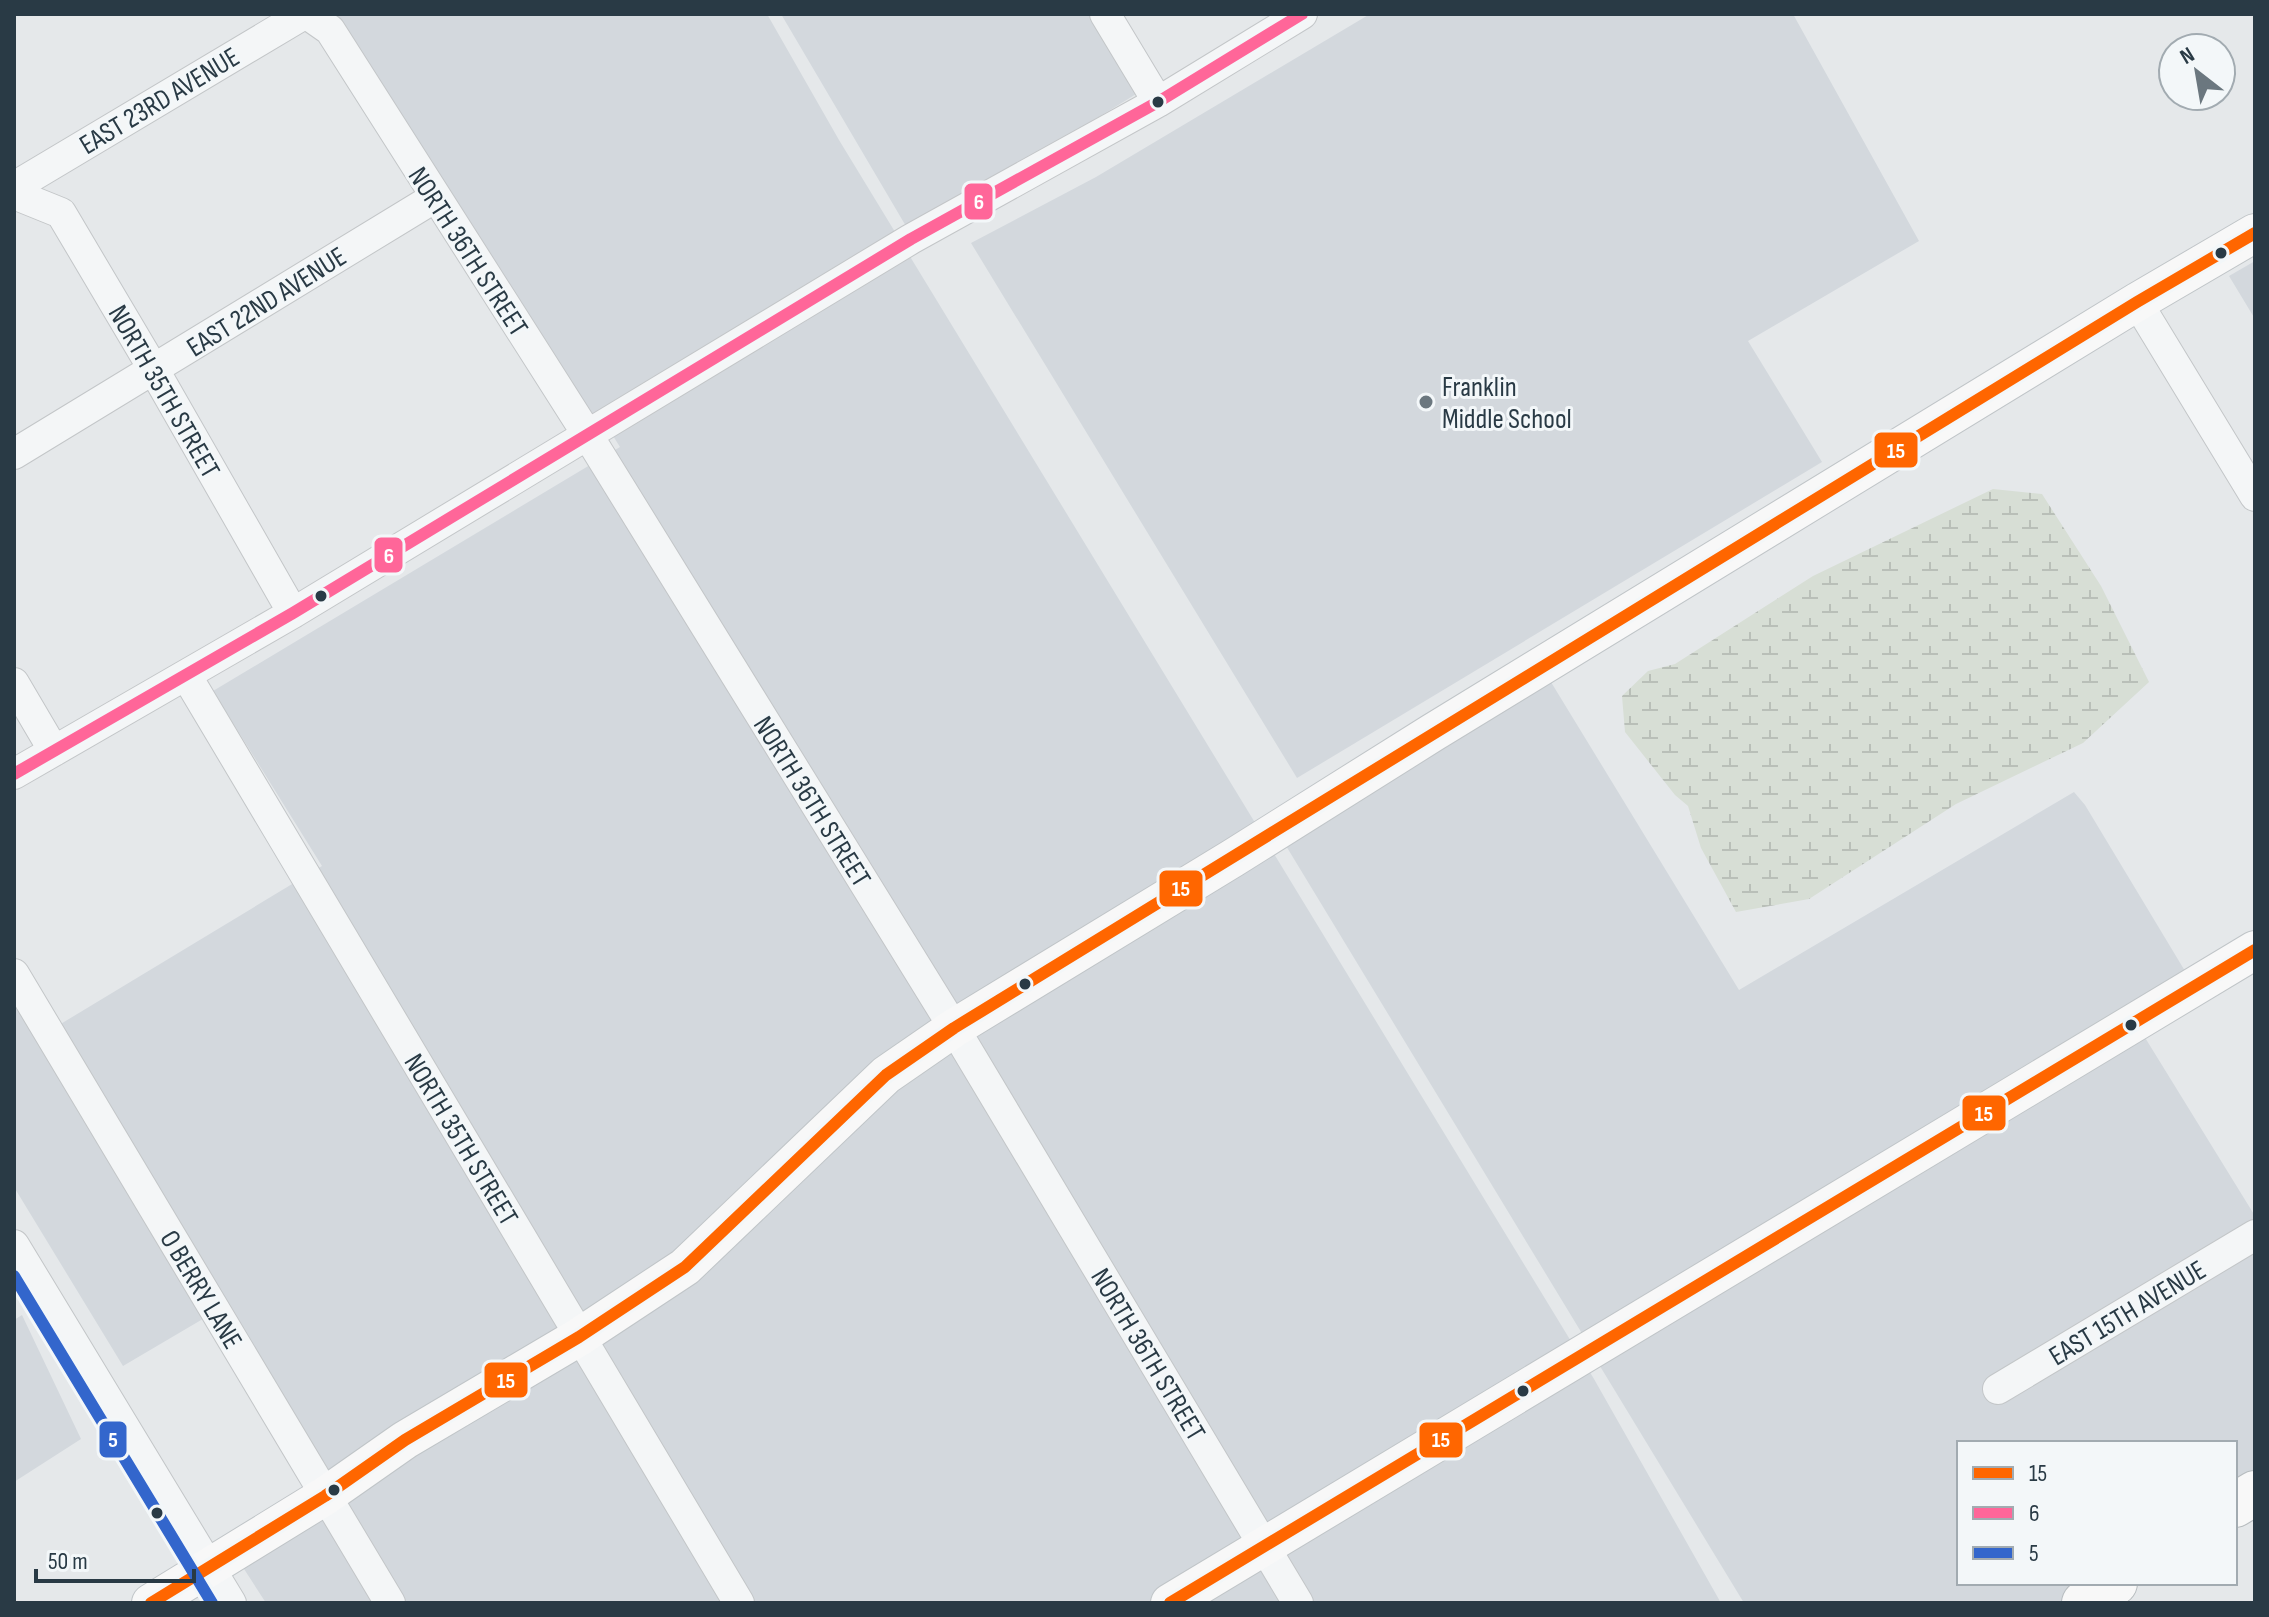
<svg xmlns="http://www.w3.org/2000/svg" width="2269" height="1617" font-family="'Sofia Sans Condensed',sans-serif">
<style>
.built{fill:#d3d8dd}
.wetland{fill:url(#wetland-marsh)}
.lines{fill:none;stroke-linecap:round;stroke-linejoin:round}
.minor-casing{stroke:#c3c6c8;stroke-width:32}
.major-casing{stroke:#c0c5c8;stroke-width:40}
.highway-casing{stroke:#b7bcbf;stroke-width:46}
.minor{stroke:#f4f6f7;stroke-width:30}
.major{stroke:#f8f8f8;stroke-width:38}
.highway{stroke:#f8f8f8;stroke-width:44}
.bus-1-casing{stroke:#f3f7f9;stroke-width:18}
.bus-2-casing{stroke:#f3f7f9;stroke-width:18}
.bus-3-casing{stroke:#f3f7f9;stroke-width:18}
.bus-1{stroke:#f60;stroke-width:12}
.bus-2{stroke:#f69;stroke-width:12}
.bus-3{stroke:#36c;stroke-width:12}
.bus-dot{fill:#293a45;stroke:#f3f7f9;stroke-width:3}
.poi-dot{fill:#6b777f;stroke:#f3f7f9;stroke-width:3}
.labels{text-anchor:middle;stroke-width:6;stroke-linejoin:round;paint-order:stroke}
.street-label{font-size:28px;fill:#293a45;stroke:#f3f7f9}
.poi-label{font-size:28px;fill:#293a45;stroke:#f3f7f9;text-anchor:start}
.line-badge{stroke:#f3f7f9;stroke-width:3}
.badge-label{font-size:22px;text-anchor:middle;font-weight:bold;fill:#fff}
</style>
<defs>
<pattern id="wetland-marsh" width="20" height="14" patternUnits="userSpaceOnUse" patternTransform="scale(2)"><rect width="20" height="14" fill="#d7ded5"/><path d="M1 5h8M5 5V1M11 12h8M15 12V8" fill="none" stroke="#b9bfb8"/></pattern>
</defs>
<rect width="100%" height="100%" fill="#e5e8ea"/>
<!-- built -->
<path class="built" d="M329 14H767L839 140 1594 1379 1721 1603H402L59 1025 322 866 213 691 620 447 600 415 587 423Z
M781 14H1101L1146 88 910 233Z
M1370 14H1793L1919 241 1748 341 1822 462 1297 778 971 243 1096 177Z
M2255 261V319L2229 276Z
M1543 669 1739 990 2074 792 2085 805 2191 981 1589 1345 1277 831Z
M14 981 213 1313 123 1366 14 1187Z
M2136 1023 2255 1216V1491L2235 1504V1443H1959V1583H2106L2074 1603H1744L1592 1353Z
M22 1315 81 1439 14 1482V1320Z
M328 1500 392 1603H266L235 1555Z"/>
<!-- wetland -->
<path class="wetland" d="M1993 489 2042 494 2101 586 2149 682 2083 743 1956 804 1809 899 1736 912 1701 848 1688 806 1675 795 1625 732 1622 696 1648 671 1675 664 1813 576Z"/>
<g class="lines">
<defs>
<path id="minor" d="M307 14 330 30 587 434 954 1028 1298 1603
M1105 14 1158 102
M14 187 304 14
M14 194 61 213 154 370 293 613
M2137 302 2255 496
M14 454 434 198
M186 675 739 1603
M14 683 54 751
M14 774 293 613 911 239 1158 102 1302 14
M14 974 390 1603
M14 1245 231 1603
M1998 1389 2255 1235"/>
<path id="major" d="M151 1603 325 1496 405 1440 579 1337 685 1267 886 1075 954 1028 1233 858 1432 733 2137 302 2255 233
M1170 1603 2255 950"/>
<path id="highway" d="M2235 1505 2255 1493
M2084 1603 2115 1583"/>
</defs>
<!-- minor casing -->
<use href="#minor" class="minor-casing"/>
<!-- major casing -->
<use href="#major" class="major-casing"/>
<!-- highway casing -->
<use href="#highway" class="highway-casing"/>
<!-- minor -->
<use href="#minor" class="minor"/>
<!-- major -->
<use href="#major" class="major"/>
<!-- highway -->
<use href="#highway" class="highway"/>
<defs>
<path id="bus-1" d="M151 1603 325 1496 405 1440 579 1337 685 1267 886 1075 954 1028 2137 302 2255 233
M1170 1603 2255 950"/>
<path id="bus-2" d="M14 774 293 613 911 239 1158 102 1302 14"/>
<path id="bus-3" d="M14 1276 212 1603"/>
</defs>
<!-- bus-1 casing -->
<use href="#bus-1" class="bus-1-casing"/>
<!-- bus-2 casing -->
<use href="#bus-2" class="bus-2-casing"/>
<!-- bus-3 casing -->
<use href="#bus-3" class="bus-3-casing"/>
<!-- bus-1 -->
<use href="#bus-1" class="bus-1"/>
<!-- bus-2 -->
<use href="#bus-2" class="bus-2"/>
<!-- bus-3 -->
<use href="#bus-3" class="bus-3"/>
</g>
<!-- markers -->
<g class="bus-dot">
<circle cx="1158" cy="102" r="7"/>
<circle cx="2221" cy="253" r="7"/>
<circle cx="321" cy="596" r="7"/>
<circle cx="1025" cy="984" r="7"/>
<circle cx="2131" cy="1025" r="7"/>
<circle cx="1523" cy="1391" r="7"/>
<circle cx="334" cy="1490" r="7"/>
<circle cx="157" cy="1513" r="7"/>
</g>
<circle class="poi-dot" cx="1426" cy="402" r="8"/>
<g class="labels">
<!-- street labels -->
<g class="street-label">
<text transform="translate(159 100) rotate(-31)" y="10">EAST 23RD AVENUE</text>
<text transform="translate(469 251) rotate(57)" y="10">NORTH 36TH STREET</text>
<text transform="translate(266 301) rotate(-32)" y="10">EAST 22ND AVENUE</text>
<text transform="translate(165 391) rotate(60)" y="10">NORTH 35TH STREET</text>
<text transform="translate(813 801) rotate(58)" y="10">NORTH 36TH STREET</text>
<text transform="translate(462 1139) rotate(59)" y="10">NORTH 35TH STREET</text>
<text transform="translate(202 1289) rotate(59)" y="10">O BERRY LANE</text>
<text transform="translate(2127 1312) rotate(-31)" y="10">EAST 15TH AVENUE</text>
<text transform="translate(1149 1354) rotate(59)" y="10">NORTH 36TH STREET</text>
</g>
<!-- poi labels -->
<g class="poi-label">
<text x="1442" y="396">Franklin<tspan x="1442" dy="32">Middle School</tspan></text>
</g>
</g>
<g class="line-badge">
<rect x="963" y="182" width="31" height="39" rx="8" fill="#f69"/>
<rect x="1873" y="431" width="46" height="38" rx="8" fill="#f60"/>
<rect x="373" y="536" width="31" height="38" rx="8" fill="#f69"/>
<rect x="1158" y="869" width="46" height="39" rx="8" fill="#f60"/>
<rect x="1961" y="1094" width="46" height="38" rx="8" fill="#f60"/>
<rect x="483" y="1361" width="46" height="38" rx="8" fill="#f60"/>
<rect x="98" y="1420" width="30" height="39" rx="8" fill="#36c"/>
<rect x="1418" y="1421" width="46" height="38" rx="8" fill="#f60"/>
</g>
<g class="badge-label">
<text x="979" y="209">6</text>
<text x="1896" y="458">15</text>
<text x="389" y="563">6</text>
<text x="1181" y="896">15</text>
<text x="1984" y="1121">15</text>
<text x="506" y="1388">15</text>
<text x="113" y="1447">5</text>
<text x="1441" y="1447">15</text>
</g>
<!-- border -->
<rect width="2269" height="1617" fill="none" stroke="#293a45" stroke-width="32"/>
<!-- legend -->
<rect x="1957" y="1441" width="280" height="144" fill="#f3f7f9" stroke="#a2abb1" stroke-width="2"/>
<rect x="1973" y="1467" width="40" height="12" fill="#ff6600" stroke="#a2abb1" stroke-width="2"/>
<text x="2029" y="1481" font-size="24" fill="#293a45">15</text>
<rect x="1973" y="1507" width="40" height="12" fill="#ff6699" stroke="#a2abb1" stroke-width="2"/>
<text x="2029" y="1521" font-size="24" fill="#293a45">6</text>
<rect x="1973" y="1547" width="40" height="12" fill="#3366cc" stroke="#a2abb1" stroke-width="2"/>
<text x="2029" y="1561" font-size="24" fill="#293a45">5</text>
<!-- north arrow -->
<g transform="translate(2197 72) rotate(329)"><circle r="38" fill="#f3f7f9" stroke="#a2abb1" stroke-width="2"/>
<path d="M0-6L14 30L0 20L-14 30Z" fill="#6b777f"/>
<text y="-12" font-size="22" font-weight="bold" text-anchor="middle" fill="#293a45">N</text>
</g>
<!-- scale -->
<path d="M36 1569v12h158v-12" fill="none" stroke="#293a45" stroke-width="4"/>
<text x="48" y="1569" font-size="24" fill="#293a45" stroke="#f3f7f9" stroke-width="6" paint-order="stroke">50 m</text>
</svg>
